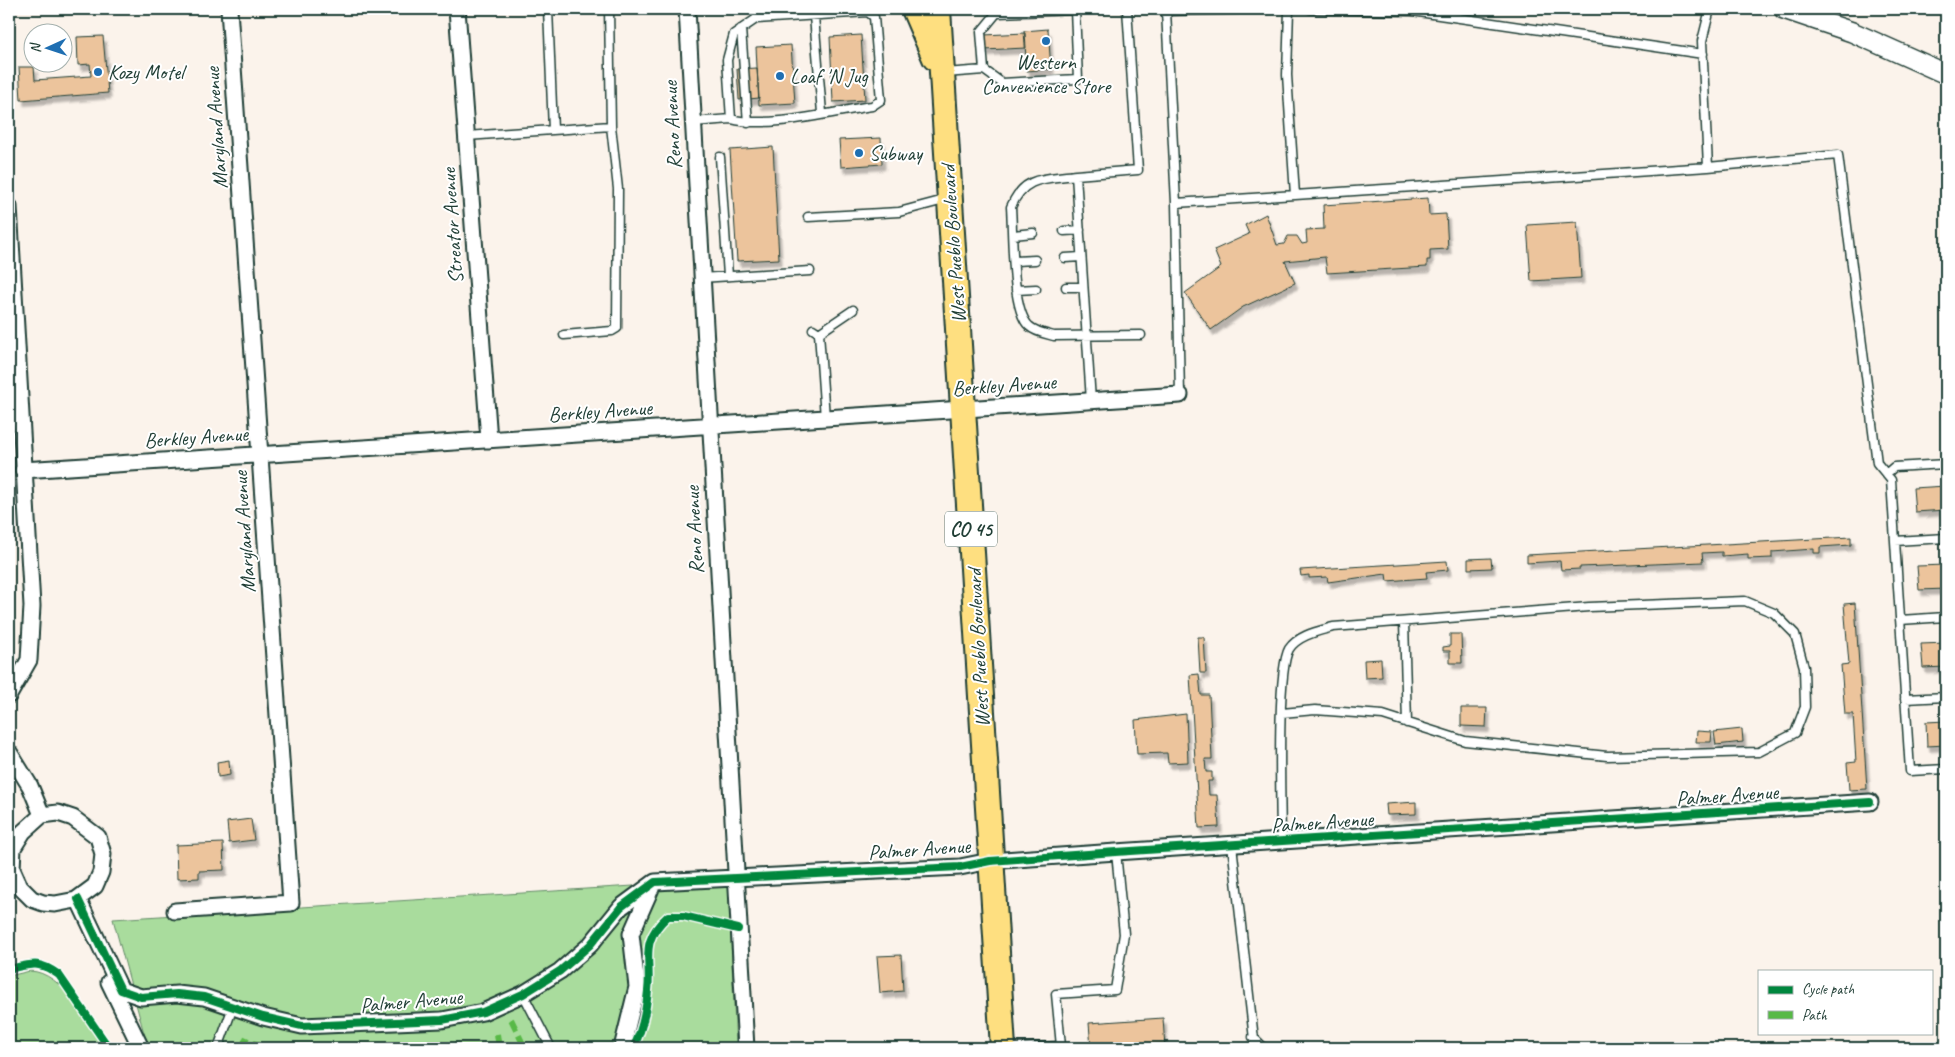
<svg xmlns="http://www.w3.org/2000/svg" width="1955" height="1057" font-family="Caveat,sans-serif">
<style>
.green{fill:#a9dc9d;stroke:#648c68}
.building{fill:#ecc49c;stroke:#1f3d34;filter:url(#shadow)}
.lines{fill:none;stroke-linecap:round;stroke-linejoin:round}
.service-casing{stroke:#1f3d34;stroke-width:11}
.minor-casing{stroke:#1f3d34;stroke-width:19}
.tertiary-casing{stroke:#1f3d34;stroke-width:22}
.primary-casing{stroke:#1f3d34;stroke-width:28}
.service{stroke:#fff;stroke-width:8}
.minor{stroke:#fff;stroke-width:15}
.tertiary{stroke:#fff;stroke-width:19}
.primary{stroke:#fedf80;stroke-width:24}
.quiet{stroke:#58b947;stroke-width:6;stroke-dasharray:12 6;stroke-linecap:butt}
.cycleway-casing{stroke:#fff;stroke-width:11}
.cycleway{stroke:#00873e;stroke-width:8}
.poi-dot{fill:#1f6fb2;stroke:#fff;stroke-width:2}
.labels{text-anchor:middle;stroke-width:4;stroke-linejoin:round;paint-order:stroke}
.shield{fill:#fff;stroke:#627771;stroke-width:1}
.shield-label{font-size:20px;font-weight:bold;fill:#1f3d34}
.poi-label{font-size:21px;fill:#1f3d34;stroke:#fff;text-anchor:start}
.street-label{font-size:21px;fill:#1f3d34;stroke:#fff}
</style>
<defs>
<filter id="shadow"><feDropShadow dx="3" dy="5.5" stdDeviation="1" flood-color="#0004"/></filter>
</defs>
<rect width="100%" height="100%" fill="#fbf3eb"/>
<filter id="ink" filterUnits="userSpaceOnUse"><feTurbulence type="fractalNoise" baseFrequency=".02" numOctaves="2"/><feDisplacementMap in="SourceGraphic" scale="10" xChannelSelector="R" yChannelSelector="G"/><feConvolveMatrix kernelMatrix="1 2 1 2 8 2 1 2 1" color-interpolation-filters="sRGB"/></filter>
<g filter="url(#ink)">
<!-- green -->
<path class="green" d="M728 880 736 1048H148L113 919Z
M30 971C62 972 91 1023 106 1048H9V976Z"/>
<!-- building -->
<path class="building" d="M1048 29 1051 69 1027 71 1024 31Z
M1025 33 1026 48 984 50V35Z
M861 35 865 100 833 102 830 37Z
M103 36 108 93 21 100 19 67H34L35 80 91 76 90 64 78 65 77 37Z
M791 45 795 103 759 105 756 47Z
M757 68 759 98 739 100 737 69Z
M881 138 882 164 841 167 839 140Z
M773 147 779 259 737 261 730 150Z
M1428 198 1429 215 1446 214 1448 249 1430 250V260H1427V267L1327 273 1325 257 1285 261 1295 283 1243 307 1211 330 1185 293 1221 267 1214 250 1249 234 1245 225 1266 214 1277 245 1284 244 1288 236H1297L1302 244 1307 243 1306 230 1324 229 1323 205Z
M1577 222 1581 278 1531 281 1527 225Z
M1946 486V510L1915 512 1913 488Z
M1851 537V545L1820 547V553H1814V549L1772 552V558L1748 559V554L1722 556V552L1702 553 1703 562 1580 567V569L1561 570 1560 561 1527 563V555Z
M1491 558 1492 568 1468 569V559Z
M1447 561 1448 570 1426 572 1427 578 1387 581 1386 574 1328 582 1327 577 1309 578V575L1301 576 1300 570Z
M1946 565V589L1919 590 1917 566Z
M1855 603 1867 789 1849 790 1847 763 1856 762 1853 714H1845L1841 665 1849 664 1844 604Z
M1450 634H1461L1462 663H1450V651H1443V647L1450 646Z
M1198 637H1204L1206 673H1200Z
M1946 643V667L1923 668 1921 644Z
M1381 659 1382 677 1365 678 1364 660Z
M1199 674 1201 695H1209L1212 759H1205L1206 772H1212V781H1208L1209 795H1217L1219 827 1199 828 1190 675Z
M1461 708H1487L1486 727 1461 726Z
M1186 714 1188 762 1168 763 1167 753 1137 754 1135 720Z
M1946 721V745L1927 746 1926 722Z
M1742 729 1743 742 1716 745 1714 732Z
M1697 731 1712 732 1711 742H1696Z
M229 760 230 775 218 777 217 762Z
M1416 802V814L1387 815 1386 804Z
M251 819 254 840 229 843 227 822Z
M223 843 224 870 199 871V878L177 879 176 845Z
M901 955 903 991 880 993 877 956Z
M1163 1018 1165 1048H1091L1089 1023Z"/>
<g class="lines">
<defs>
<path id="service" d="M548 9 553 130
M1310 9 1412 11 1703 54
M814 16 822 113
M741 29 748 123
M984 70 1002 83 1078 79 1075 10 999 13
M945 73 984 70 981 32 1000 9
M731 119C769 129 832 112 872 106L881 100 874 17 868 12 756 19
M693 122 731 119 727 60 734 34 756 19 759 9
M467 136 611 126 609 9
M720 157 728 276
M1708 167 1838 155 1877 463 1891 480 1910 771 1946 769
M1076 175C1046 179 1024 175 1011 207 1013 233 1011 310 1029 326 1035 332 1046 334 1054 336L1141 335
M1295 195 1708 167 1702 41 1710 9
M1176 203 1166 11 1265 9
M808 217 899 212 948 199
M1064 231 1080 230
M1013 235 1033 233
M1065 258 1081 257
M1015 261 1035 260
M701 278 810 271
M1066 287H1083
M1016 290 1036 289
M813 329 819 333 825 418
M819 333 853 310
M564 335 612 331 617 328 618 189 611 126
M1180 395 1176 203 1295 195 1287 75 1289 9
M1091 401 1076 175 1138 170 1127 9
M1886 474 1894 467 1946 464
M1895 541 1946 538
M1900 620 1946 617
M1404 622 1407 723
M1905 699 1946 697
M1281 842C1281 808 1276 672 1289 649 1298 635 1319 631 1333 627L1589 607 1745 601 1774 613 1795 634 1804 667 1805 707 1795 733 1759 752 1607 756 1465 741 1383 715 1315 710 1282 713
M1232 845 1255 1048
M523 994 551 1048
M1253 1037 1264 1048
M218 1048 233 1007
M1014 1048 1061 1046 1056 994 1115 990 1124 934 1116 852"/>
<path id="minor" d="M457 9 489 440
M687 9 746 1048
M9 206 32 606 29 660 9 695
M23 470 1180 395
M9 752 30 786 42 815
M58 813 73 818 98 837 103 854 101 872 95 886 76 900 55 904 43 903 32 899 20 887 12 869 13 848 23 832 42 815Z
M78 899 121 990 141 997 177 994 204 997 263 1017 302 1026 442 1020 483 1012 523 994 560 971 590 945 621 907 655 882 960 867 990 861 1116 852 1870 802
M175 911 291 903 229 9
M109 982 141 1048
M622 1048 637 987 631 934 653 884"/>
<path id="tertiary" d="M1784 9 1852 32 1946 74"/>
<path id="primary" d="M914 9 935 58
M938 9 1003 1048"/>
</defs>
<!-- service casing -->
<use href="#service" class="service-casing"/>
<!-- minor casing -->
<use href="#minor" class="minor-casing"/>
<!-- tertiary casing -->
<use href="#tertiary" class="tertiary-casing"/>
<!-- primary casing -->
<use href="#primary" class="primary-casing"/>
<!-- service -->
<use href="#service" class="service"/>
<!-- minor -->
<use href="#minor" class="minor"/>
<!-- tertiary -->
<use href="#tertiary" class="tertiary"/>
<!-- primary -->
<use href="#primary" class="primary"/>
<!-- quiet -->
<path class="quiet" d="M511 1019 525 1048
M497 1034 499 1048
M242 1048 249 1032
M256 1048 257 1041"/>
<defs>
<path id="cycleway" d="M78 899 121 990 141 997 177 994 204 997 263 1017 302 1026 442 1020 483 1012 523 994 560 971 590 945 621 907 655 882 960 867 990 861 1116 852 1870 802
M9 969C32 964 39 960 59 975L109 1048
M633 1048C642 1032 646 1010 648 991 652 958 638 943 668 916H683L738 929"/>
</defs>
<!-- cycleway casing -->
<use href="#cycleway" class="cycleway-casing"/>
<!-- cycleway -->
<use href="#cycleway" class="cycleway"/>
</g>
</g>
<!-- markers -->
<g class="poi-dot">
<circle cx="1046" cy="41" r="5"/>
<circle cx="98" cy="72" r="5"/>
<circle cx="780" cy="76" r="5"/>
<circle cx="859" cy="153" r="5"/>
</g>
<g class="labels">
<!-- shield labels -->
<rect class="shield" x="945" y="511.5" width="52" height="35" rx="4"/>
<g class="shield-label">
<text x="971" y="536">CO 45</text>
</g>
<!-- poi labels -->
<g class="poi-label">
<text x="1046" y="69" text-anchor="middle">Western<tspan x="1046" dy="24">Convenience Store</tspan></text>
<text x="108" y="79">Kozy Motel</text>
<text x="790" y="83">Loaf 'N Jug</text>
<text x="869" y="160">Subway</text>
</g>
<!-- street labels -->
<g class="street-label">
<text transform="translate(672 125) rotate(-93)" y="7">Reno Avenue</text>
<text transform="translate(216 128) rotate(-94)" y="7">Maryland Avenue</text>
<text transform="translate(452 226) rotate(-94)" y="7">Streator Avenue</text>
<text transform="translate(953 244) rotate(-94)" y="7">West Pueblo Boulevard</text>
<text transform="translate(1004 385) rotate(-4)" y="7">Berkley Avenue</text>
<text transform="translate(600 411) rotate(-4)" y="7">Berkley Avenue</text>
<text transform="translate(196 437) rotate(-4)" y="7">Berkley Avenue</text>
<text transform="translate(694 530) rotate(-93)" y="7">Reno Avenue</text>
<text transform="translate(244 532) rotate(-94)" y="7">Maryland Avenue</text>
<text transform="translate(978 648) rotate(-93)" y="7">West Pueblo Boulevard</text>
<text transform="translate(1727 795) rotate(-4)" y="7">Palmer Avenue</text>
<text transform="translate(1322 822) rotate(-4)" y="7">Palmer Avenue</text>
<text transform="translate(919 849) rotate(-4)" y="7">Palmer Avenue</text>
<text transform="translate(411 1001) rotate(-5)" y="7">Palmer Avenue</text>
</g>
</g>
<!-- margin -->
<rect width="1955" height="1057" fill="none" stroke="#fff" stroke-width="30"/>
<rect x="15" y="15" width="1925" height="1027" fill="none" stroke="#1f3d34" stroke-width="2" filter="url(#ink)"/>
<!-- legend -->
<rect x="1758" y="970" width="175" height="65" fill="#ffffff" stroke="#a5b1ae"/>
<rect x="1768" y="986" width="25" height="8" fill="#00873e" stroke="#a5b1ae"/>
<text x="1802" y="994" font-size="15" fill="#1f3d34">Cycle path</text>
<rect x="1768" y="1011" width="25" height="8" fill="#58b947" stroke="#a5b1ae"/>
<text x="1802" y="1020" font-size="15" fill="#1f3d34">Path</text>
<!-- north arrow -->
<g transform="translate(48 48) rotate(267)"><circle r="24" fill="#ffffff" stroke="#a5b1ae"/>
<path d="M0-4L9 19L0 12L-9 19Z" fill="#1f6fb2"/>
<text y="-8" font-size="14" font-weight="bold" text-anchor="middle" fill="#1f3d34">N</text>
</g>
</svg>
